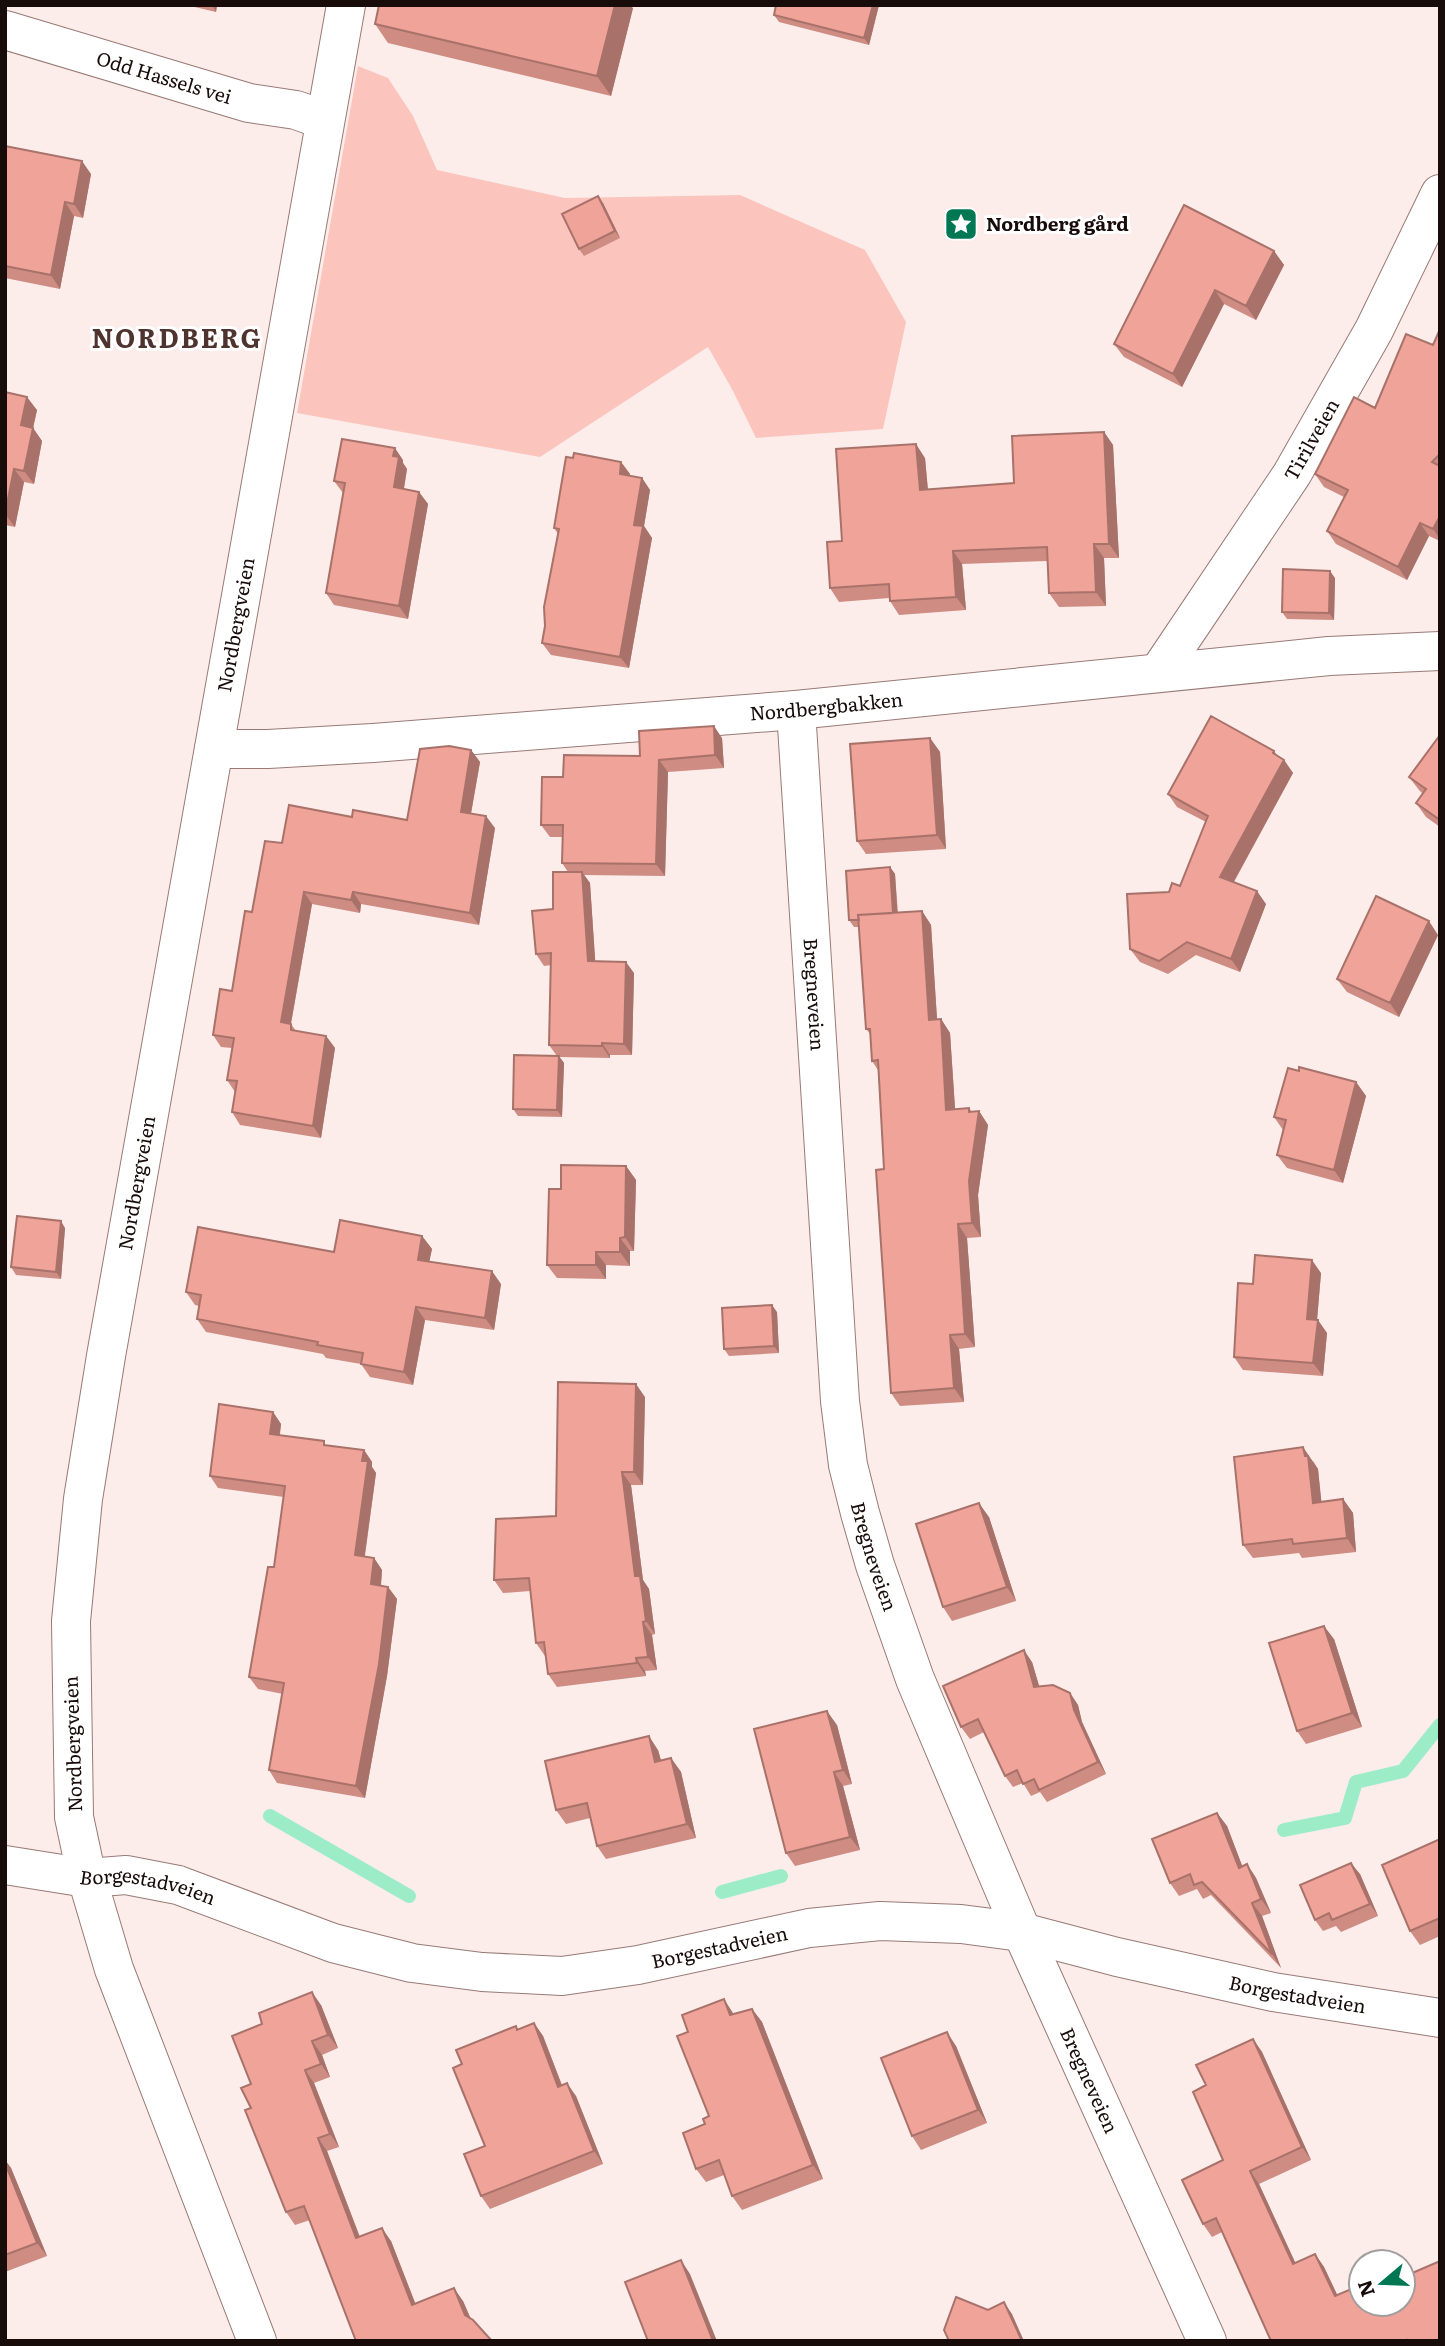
<svg xmlns="http://www.w3.org/2000/svg" width="1445" height="2346" font-family="Literata,serif">
<style>
.green{fill:#fbc5bd}
.lines{fill:none;stroke-linecap:round;stroke-linejoin:round}
.stream{stroke:#9decc8;stroke-width:14}
.street-casing{stroke:#997a75;stroke-width:40}
.secondary-casing{stroke:#997a75;stroke-width:40}
.street{stroke:#fff;stroke-width:38}
.secondary{stroke:#fff;stroke-width:38}
.wall{fill:#ce8c83}
.shaded-wall{fill:#a8726a}
.building{fill:#f0a398;stroke:#a8726a;stroke-width:2}
.labels{text-anchor:middle;stroke-width:6;stroke-linejoin:round;paint-order:stroke}
.street-label{font-size:19px;fill:#170c0a;stroke:#fff}
.poi-label{font-size:19px;font-weight:bold;fill:#170c0a;stroke:#fff;text-anchor:start}
.district-label{font-size:26px;font-weight:bold;letter-spacing:2px;fill:#4e332f;stroke:#fff}
</style>
<rect width="100%" height="100%" fill="#fcedeb"/>
<!-- green -->
<path class="green" d="M358 66 388 78 413 116 437 170 565 198 740 195 865 250 906 322 883 429 756 438 733 391 708 347 540 457 297 413Z"/>
<g class="lines">
<!-- stream -->
<path class="stream" d="M270 1816 409 1896
M1284 1830 1345 1818 1356 1782 1403 1771 1440 1725
M722 1892 781 1876"/>
<defs>
<g id="street">
<path id="s1" d="M5 30 249 103 296 110 324 120"/>
<path id="s2" d="M1159 672 1292 474 1374 330 1440 194"/>
<path id="s3" d="M796 710 840 1401 848 1465 860 1513 875 1565 915 1679 1022 1932 1207 2341"/>
<path id="s4" d="M214 749H268L373 743 796 710 1329 656 1440 651"/>
<path id="s5" d="M5 1865 87 1878 126 1875 178 1885 333 1943 412 1963 482 1972 562 1976 638 1965 809 1928 880 1921 961 1924 1022 1932 1117 1957 1273 1992 1440 2018"/>
</g>
<g id="secondary">
<path id="s6" d="M257 2341 114 1969 87 1878 74 1817 71 1621 83 1499 106 1356 346 5"/>
</g>
</defs>
<!-- street casing -->
<use href="#street" class="street-casing"/>
<!-- secondary casing -->
<use href="#secondary" class="secondary-casing"/>
<!-- street -->
<use href="#street" class="street"/>
<!-- secondary -->
<use href="#secondary" class="secondary"/>
</g>
<!-- wall -->
<path class="wall" d="M186 5H217L216 12Z
M879 5 869 45 779 22 774 15Z
M633 8 611 96 388 43 375 24Z
M5 146 91 174 83 218 74 216 60 289 5 278Z
M603 203 620 238 584 256 579 249Z
M1274 251 1284 265 1256 320 1224 304 1182 387 1124 357 1114 344Z
M1440 329V541L1429 536 1407 580 1336 544 1327 531 1344 497 1324 487 1315 474 1433 345Z
M5 392 37 410 33 428 42 441 34 484 24 482 15 527 5 525Z
M1104 432 1113 445 1119 558H1104L1106 606 1059 607 1049 593 1048 561 962 564 966 610 899 615 890 601 889 598 839 602 830 588 842 541 925 458 928 489 1014 483Z
M573 458 621 462 630 474 629 476 642 478 650 490 644 526 652 538 629 668 551 655 542 643 558 534 554 528Z
M403 460V463L407 469 404 489 419 492 428 504 408 619 334 605 326 593 343 493 334 481Z
M1335 578 1334 620 1287 619 1282 612Z
M1440 735V827L1426 817 1416 803 1423 794 1419 790 1409 777Z
M722 738 724 768 668 772 665 876 584 875 590 883 595 961 634 973 632 1055H610V1058L559 1057 564 1063 562 1117 518 1116 513 1109 557 1056 549 1045 551 965 544 966 536 954 568 872 562 863V837H550L541 825 563 777 640 756Z
M930 738 940 752 946 849 866 854 857 841Z
M471 750 480 762 471 814 495 828 479 925 361 904 360 913 312 904 291 1024 296 1031 326 1036 335 1048 321 1138 240 1125 232 1112 235 1092 227 1080 232 1048 221 1047 213 1035 232 991 252 912 282 843 352 817 407 820Z
M1274 751 1277 756 1284 760 1293 773 1234 882 1266 904 1240 972 1196 955 1168 974 1140 962 1130 949 1169 892 1180 886 1206 822 1177 807 1168 794Z
M890 867 895 874 898 913 922 911 931 925 937 1020 941 1019 950 1033 955 1109 971 1112 979 1111 988 1125 978 1195 981 1237 967 1238 975 1347 959 1349 964 1402 900 1406 891 1393 884 1169 878 1070 872 1061 871 1035 866 1029 859 927H854L849 920Z
M1438 935 1399 1017 1347 992 1337 979Z
M1299 1071 1356 1082 1366 1096 1343 1183 1287 1168 1277 1155 1283 1130 1274 1117Z
M626 1166 636 1180 634 1251H630V1266L606 1265V1279L557 1278 547 1265 561 1189Z
M65 1228 61 1279 16 1275 11 1267Z
M422 1236 432 1249 429 1261 501 1284 494 1330 425 1320 413 1385 370 1377 361 1364 326 1358 323 1354 206 1332 197 1319 199 1306 195 1305 186 1292 334 1252Z
M1321 1273 1317 1320 1327 1333 1323 1376 1243 1370 1234 1357 1253 1284Z
M777 1312 779 1353 729 1356 724 1349Z
M645 1397 643 1485H631L643 1580 649 1589 655 1634 652 1635 657 1670 645 1671 646 1676 557 1687 548 1674 546 1656H545L536 1643 530 1591 503 1593 494 1580 556 1516Z
M273 1412 281 1424 280 1435 328 1446 364 1450 372 1462V1467L376 1473 365 1556 374 1558 382 1570 381 1586 388 1587 397 1599 387 1676 365 1798 277 1783 269 1770 283 1694 258 1689 249 1677 274 1567 284 1497 218 1488 210 1476Z
M1313 1461 1318 1469 1321 1502 1343 1499 1353 1513 1356 1552 1302 1558 1299 1553 1253 1558 1243 1545Z
M989 1517 1016 1601 952 1621 943 1607Z
M1334 1639 1362 1727 1306 1744 1297 1731Z
M1032 1662 1039 1686 1070 1693 1078 1705 1082 1722 1106 1774 1047 1802 1040 1792 1031 1796 1023 1783 1013 1787 1005 1776 984 1732 970 1739 961 1727Z
M837 1725 852 1784 843 1786 860 1850 795 1866 786 1853Z
M658 1750 661 1760 671 1758 681 1772 696 1838 606 1859 597 1846 590 1818 566 1824 556 1810Z
M1217 1813 1227 1826 1242 1866 1247 1864 1256 1878 1271 1913 1262 1916 1281 1968 1211 1895 1203 1899 1197 1889 1179 1896 1170 1883Z
M1440 1839V1936L1420 1945 1410 1931Z
M1360 1874 1378 1916 1341 1932 1336 1926 1323 1931 1315 1920Z
M321 2005 338 2048 322 2055 330 2077 314 2083 339 2147 327 2151 360 2237 391 2241 415 2303 463 2301 471 2319 356 2341 310 2220 295 2225 286 2212 251 2108V2084Z
M752 2009 762 2022 823 2179 742 2210 732 2196 724 2175 706 2182 696 2169 734 2014Z
M534 2023 543 2036 562 2085 576 2096 603 2164 490 2209 481 2196 485 2146 462 2064 519 2030Z
M1253 2039 1262 2052 1311 2160 1259 2184 1295 2263 1315 2254 1324 2267 1337 2295 1361 2304 1440 2341H1271L1222 2232 1212 2237 1203 2224 1223 2160 1206 2085Z
M956 2046 987 2123 921 2150 912 2136Z
M5 2160 11 2168 47 2256 5 2272Z"/>
<!-- shaded-wall -->
<path class="shaded-wall" d="M212 5H217L216 12Z
M615 5H630L633 8 611 96 597 76Z
M873 5H879L869 45 864 38Z
M82 161 91 174 83 218 74 204Z
M598 196 603 203 620 238 615 231Z
M65 202 74 216 60 289 51 275Z
M1274 251 1284 265 1256 320 1246 306Z
M1215 290 1224 304 1182 387 1173 374Z
M27 397 37 410 33 428 42 441 34 484 24 471 21 425Z
M1104 432 1113 445 1119 558 1109 544Z
M916 444 925 458 929 504 920 490Z
M395 448 403 460V463L407 469 402 499 394 487 393 456Z
M621 462 630 474 628 486 620 474Z
M14 469 24 482 15 527 5 514Z
M642 478 650 490 644 526 652 538 629 668 620 657 634 525Z
M419 492 428 504 408 619 399 606Z
M1440 516V539L1433 529Z
M1420 523 1429 536 1407 580 1398 567Z
M1094 544 1104 558 1106 606 1096 592Z
M953 551 962 564 966 610 956 597Z
M1330 571 1335 578 1334 620 1329 613Z
M714 726 722 738 724 768 715 755Z
M930 738 940 752 946 849 937 835Z
M471 750 480 762 469 824 461 812Z
M1274 751 1282 764 1284 760 1293 773 1229 890 1220 877Z
M659 760 668 772 665 876 656 864Z
M486 816 495 828 479 925 470 913Z
M890 867 895 874 898 924 893 917Z
M582 872 590 883 596 972 588 961Z
M1257 891 1266 904 1240 972 1231 959Z
M304 892 312 904 289 1034 281 1022Z
M353 892 361 904 360 913 351 900Z
M922 911 931 925 938 1034 929 1020Z
M1429 921 1438 935 1399 1017 1390 1003Z
M626 962 634 973 632 1055 624 1044Z
M941 1019 950 1033 956 1123 946 1110Z
M326 1036 335 1048 321 1138 313 1126Z
M602 1043 610 1055V1058L602 1046Z
M559 1056 564 1063 562 1117 557 1110Z
M1356 1082 1366 1096 1343 1183 1334 1170Z
M969 1108 978 1121 979 1111 988 1125 978 1195 981 1237 972 1223 969 1181Z
M626 1166 636 1180 634 1251 625 1237Z
M61 1221 65 1228 61 1279 56 1272Z
M958 1224 967 1238 975 1347 965 1334Z
M422 1236 432 1249 427 1273 418 1260Z
M620 1238 630 1251V1266L620 1252Z
M596 1252 606 1265V1279L596 1265Z
M1312 1260 1321 1273 1316 1332 1307 1319Z
M492 1271 501 1284 494 1330 485 1318Z
M772 1305 777 1312 779 1353 774 1346Z
M416 1307 425 1320 413 1385 404 1372Z
M1318 1320 1327 1333 1323 1376 1313 1363Z
M950 1335 959 1349 964 1402 954 1388Z
M636 1384 645 1397 643 1485 634 1472Z
M273 1412 281 1424 278 1446 270 1434Z
M1303 1447 1318 1469 1323 1516 1313 1503Z
M364 1450 372 1462V1467L376 1473 363 1567 355 1555Z
M622 1472 631 1485 643 1580 649 1589 655 1634 646 1621 635 1576Z
M1343 1499 1353 1513 1356 1552 1347 1538Z
M979 1503 989 1517 1016 1601 1007 1587Z
M374 1558 382 1570 380 1596 371 1584Z
M388 1587 397 1599 387 1676 365 1798 356 1786Z
M643 1622 652 1635 657 1670 648 1657Z
M1324 1626 1334 1639 1362 1727 1352 1713Z
M1024 1650 1032 1662 1043 1699 1034 1687Z
M636 1658 645 1671 646 1676 637 1663Z
M1070 1693 1078 1705 1082 1722 1106 1774 1098 1762 1074 1710Z
M827 1711 837 1725 852 1784 843 1770Z
M649 1736 658 1750 665 1775 655 1762Z
M671 1758 681 1772 696 1838 687 1824Z
M834 1772 843 1786 860 1850 850 1837Z
M1217 1813 1227 1826 1248 1881 1239 1868Z
M1351 1863 1360 1874 1378 1916 1370 1904Z
M1247 1864 1256 1878 1271 1913 1261 1899Z
M1252 1903 1262 1916 1281 1968 1272 1954Z
M312 1992 321 2005 338 2048 328 2035Z
M724 1999 733 2013 740 2029 730 2015Z
M752 2009 762 2022 823 2179 813 2165Z
M534 2023 543 2036 567 2099 558 2087Z
M947 2032 956 2046 987 2123 978 2110Z
M1253 2039 1262 2052 1311 2160 1302 2147Z
M312 2041 322 2055 330 2077 321 2064Z
M305 2070 314 2083 339 2147 330 2134Z
M567 2083 576 2096 603 2164 594 2151Z
M318 2138 327 2151 365 2251 356 2238Z
M5 2160 11 2168 47 2256 37 2243 5 2163Z
M1250 2171 1259 2184 1302 2277 1293 2264Z
M382 2228 391 2241 421 2318 412 2305Z
M1315 2254 1324 2267 1344 2309 1335 2296Z
M681 2260 690 2274 717 2341H713Z
M454 2288 463 2301 475 2329 465 2315Z
M1004 2302 1012 2314 1024 2341H1022Z"/>
<!-- building -->
<path class="building" d="M379 5H615L597 76 375 24Z
M776 5H873L864 38 774 15Z
M5 146 82 161 74 204 65 202 51 275 5 266Z
M598 196 615 231 579 249 562 214Z
M1184 205 1274 251 1246 306 1215 290 1173 374 1114 344Z
M1440 329V454L1432 462 1440 466V516L1433 529 1420 523 1398 567 1327 531 1348 490 1315 474 1354 397 1375 408 1406 334 1433 345Z
M5 392 27 397 21 425 33 428 24 471 14 469 5 514Z
M1104 432 1109 544H1094L1096 592 1049 593 1047 547 953 551 956 597 890 601 889 584 830 588 827 542 842 541 836 449 916 444 920 490 1014 483 1012 436Z
M342 439 395 448 393 456 399 457 394 487 419 492 399 606 326 593 345 483 334 481Z
M574 453 621 462 620 474 642 478 634 525 643 526 620 657 542 643 545 626 544 607 559 529 554 528 566 457 573 458Z
M1283 569 1330 571 1329 613 1282 612Z
M1211 716 1274 751 1273 753 1284 760 1220 877 1257 891 1231 959 1187 942 1159 961 1130 949 1127 894 1169 892 1172 883 1180 886 1208 816 1168 794Z
M714 726 715 755 659 760 656 864 562 863 563 825H541L542 777H563L564 755 640 756 639 731Z
M1440 735V820L1416 803 1426 789 1409 777Z
M930 738 937 835 857 841 850 744Z
M449 746 471 750 461 812 486 816 470 913 353 892 351 900 304 892 281 1022 291 1024V1030L326 1036 313 1126 232 1112 237 1081 227 1080 234 1038 213 1035 220 989 232 991 245 911 252 912 265 841 282 843 289 805 352 817 353 810 407 820 420 749Z
M890 867 893 913 858 915 859 920H849L846 871Z
M553 872H582L588 961 626 962 624 1044 602 1043V1046L549 1045 551 953 536 954 532 911 553 909Z
M1376 896 1429 921 1390 1003 1337 979Z
M922 911 929 1020 941 1019 946 1110 969 1108V1112L979 1111 969 1181 972 1223 958 1224 965 1334 950 1335 954 1388 891 1393 876 1170 884 1169 878 1060 872 1061 870 1029H866L858 915Z
M514 1055 559 1056 557 1110 513 1109Z
M1299 1067 1356 1082 1334 1170 1277 1155 1286 1120 1274 1117 1288 1068 1299 1071Z
M561 1165 626 1166 625 1237 620 1238V1252H596V1265H547L549 1189H561Z
M17 1216 61 1221 56 1272 11 1267Z
M340 1220 422 1236 418 1260 492 1271 485 1318 416 1307 404 1372 361 1364 363 1353 317 1345 318 1342 197 1319 201 1295 186 1292 198 1227 334 1252Z
M1255 1255 1312 1260 1307 1319 1318 1320 1313 1363 1234 1357 1238 1283 1253 1284Z
M772 1305 774 1346 724 1349 722 1308Z
M558 1382 636 1384 634 1472H622L635 1576H640L646 1621 643 1622 648 1657 636 1658 637 1663 548 1674 544 1642 536 1643 529 1578 494 1580 496 1519 556 1516Z
M219 1404 273 1412 270 1434 324 1441V1445L364 1450 362 1461H368L355 1555 374 1558 371 1584 388 1587 379 1664 356 1786 269 1770 284 1683 249 1677 268 1567H274L285 1486 210 1476Z
M1303 1447 1305 1456H1308L1313 1503 1343 1499 1347 1538 1293 1544 1292 1539 1243 1545 1234 1457Z
M979 1503 1007 1587 943 1607 916 1524Z
M1324 1626 1352 1713 1297 1731 1269 1643Z
M1024 1650 1034 1687 1053 1685 1070 1693 1074 1710 1098 1762 1039 1790 1034 1779 1023 1784 1017 1770 1005 1776 978 1719 961 1727 943 1686Z
M827 1711 843 1770 834 1772 850 1837 786 1853 754 1729Z
M649 1736 655 1762 671 1758 687 1824 597 1846 587 1803 556 1810 545 1761Z
M1217 1813 1239 1868 1247 1864 1261 1899 1252 1903 1272 1954 1202 1882 1194 1885 1190 1874 1170 1883 1152 1839Z
M1440 1839V1918L1410 1931 1382 1865Z
M1351 1863 1370 1904 1332 1920 1329 1913 1315 1920 1300 1885Z
M312 1992 328 2035 312 2041 321 2064 305 2070 330 2134 318 2138 356 2238 382 2228 412 2305 454 2288 465 2315 473 2320 492 2341H356L304 2206 286 2212 245 2110 251 2108 241 2088 251 2084 232 2036 262 2024 259 2013Z
M724 1999 730 2015 752 2009 813 2165 732 2196 719 2160 696 2169 683 2133 705 2124 703 2119 709 2116 677 2036 688 2032 682 2015Z
M534 2023 558 2087 567 2083 594 2151 481 2196 464 2154 485 2146 453 2068 462 2064 456 2050 516 2026 517 2030Z
M947 2032 978 2110 912 2136 881 2058Z
M1253 2039 1302 2147 1250 2171 1293 2264 1315 2254 1335 2296 1361 2285V2304H1403V2277L1440 2261V2341H1407V2340L1404 2341H1271L1216 2218 1203 2224 1182 2180 1223 2160 1193 2092 1206 2085 1196 2065Z
M5 2163 37 2243 5 2255Z
M681 2260 713 2341H648L625 2282Z
M956 2297 988 2310 1004 2302 1022 2341H949L944 2330Z"/>
<!-- icons -->
<defs>
<symbol id="sight-square" viewBox="-11 -11 22 22"><rect x="-9" y="-9" width="18" height="18" rx="4" fill="#007753" stroke="#fff"/><path d="M0-6L1.8-2.2L6-1.7L2.9 1.2L3.7 5.4L0 3.3L-3.7 5.4L-2.9 1.2L-6-1.7L-1.8-2.2Z" fill="#fff"/></symbol>
</defs>
<g fill-rule="evenodd">
<use href="#sight-square" x="942" y="205" width="38" height="38"/>
</g>
<g class="labels">
<!-- street labels -->
<g class="street-label">
<text dy="7" stroke="none"><textPath href="#s1" startOffset="166">Odd Hassels vei</textPath></text>
<text dy="7" stroke="none"><textPath href="#s2" startOffset="278">Tirilveien</textPath></text>
<text dy="7" stroke="none"><textPath href="#s6" startOffset="1762">Nordbergveien</textPath></text>
<text dy="7" stroke="none"><textPath href="#s4" startOffset="614">Nordbergbakken</textPath></text>
<text dy="7" stroke="none"><textPath href="#s3" startOffset="285">Bregneveien</textPath></text>
<text dy="7" stroke="none"><textPath href="#s6" startOffset="1195">Nordbergveien</textPath></text>
<text dy="7" stroke="none"><textPath href="#s3" startOffset="852">Bregneveien</textPath></text>
<text transform="translate(73 1744) rotate(-92)" y="7">Nordbergveien</text>
<text dy="7" stroke="none"><textPath href="#s5" startOffset="145">Borgestadveien</textPath></text>
<text dy="7" stroke="none"><textPath href="#s5" startOffset="733">Borgestadveien</textPath></text>
<text dy="7" stroke="none"><textPath href="#s5" startOffset="1321">Borgestadveien</textPath></text>
<text dy="7" stroke="none"><textPath href="#s3" startOffset="1419">Bregneveien</textPath></text>
</g>
<!-- poi labels -->
<g class="poi-label">
<text x="986" y="231">Nordberg gård</text>
</g>
<!-- district labels -->
<g class="district-label">
<text x="177" y="348">NORDBERG</text>
</g>
</g>
<!-- border -->
<rect width="1445" height="2346" fill="none" stroke="#170c0a" stroke-width="14"/>
<!-- north arrow -->
<g transform="translate(1382 2283) rotate(251)"><circle r="33" fill="#ffffff" stroke="#a29e9d" stroke-width="2"/>
<path d="M0-5L12 26L0 18L-12 26Z" fill="#007753"/>
<text y="-10" font-size="19" font-weight="bold" text-anchor="middle" fill="#170c0a">N</text>
</g>
</svg>
